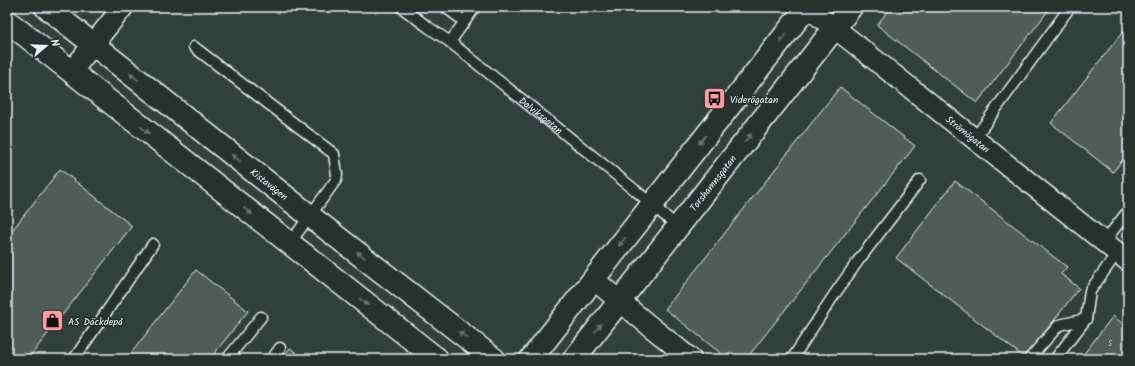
<svg xmlns="http://www.w3.org/2000/svg" width="1135" height="366" font-family="Kalam,sans-serif">
<style>
.built{fill:#333f3a}
.building{fill:#505c59;stroke:#e8f1f8}
.lines{fill:none;stroke-linecap:round;stroke-linejoin:round}
.lane-casing{stroke:#e8f1f8;stroke-width:13}
.street-casing{stroke:#e8f1f8;stroke-width:23}
.secondary-casing{stroke:#e8f1f8;stroke-width:25}
.lane{stroke:#26332d;stroke-width:10}
.street{stroke:#26332d;stroke-width:20}
.secondary{stroke:#26332d;stroke-width:22}
.oneway{fill:#6a7674}
.labels{text-anchor:middle;stroke-width:3.5;stroke-linejoin:round;paint-order:stroke}
.number-label{font-size:8px;fill:#c2ccd0}
.poi-label{font-size:10px;fill:#e8f1f8;stroke:#26332d;text-anchor:start}
.street-label{font-size:10px;fill:#e8f1f8;stroke:#26332d}
</style>
<rect width="100%" height="100%" fill="#26332d"/>
<filter id="ink" filterUnits="userSpaceOnUse"><feTurbulence type="fractalNoise" baseFrequency=".025" numOctaves="2"/><feDisplacementMap in="SourceGraphic" scale="8" xChannelSelector="R" yChannelSelector="G"/><feConvolveMatrix kernelMatrix="1 2 1 2 8 2 1 2 1" color-interpolation-filters="sRGB"/></filter>
<g filter="url(#ink)">
<!-- built -->
<path class="built" d="M7 7H1128V359H7Z"/>
<!-- building -->
<path class="building" d="M891 7H1051L977 103 877 25Z
M1128 25V153L1113 172 1051 123Z
M840 87 915 146 746 359H728L665 309Z
M60 169 132 226 28 359H7V237Z
M955 181 1067 267 1061 274 1079 288 1025 358 896 258Z
M196 270 248 311 210 359H130L128 357Z
M1113 316 1128 328V359H1080Z
M290 348 304 359H281Z"/>
<g class="lines">
<defs>
<g id="lane">
<path id="s1" d="M401 7 428 27 450 42 635 190 678 227"/>
<path d="M445 7 464 21"/>
<path d="M450 42 475 7"/>
<path d="M194 47 334 154 337 175 336 180 290 243"/>
<path d="M974 139 1070 7"/>
<path d="M1104 242 1128 211"/>
<path d="M74 359 153 244"/>
<path d="M227 359 261 317"/>
<path d="M272 359 280 348"/>
<path d="M792 359 834 295 858 261 920 180"/>
<path d="M1029 359 1059 325 1086 319"/>
<path d="M1055 359 1086 319 1090 291 1117 253"/>
</g>
<g id="street">
<path id="s2" d="M807 7 850 40 1128 261"/>
<path d="M71 72 123 7"/>
<path d="M593 279 651 327 691 359"/>
</g>
<g id="secondary">
<path id="s3" d="M46 7 310 216 494 359"/>
<path d="M7 21 437 359"/>
<path d="M531 359 807 7"/>
<path id="s4" d="M574 359 851 7"/>
</g>
</defs>
<!-- lane casing -->
<use href="#lane" class="lane-casing"/>
<!-- street casing -->
<use href="#street" class="street-casing"/>
<!-- secondary casing -->
<use href="#secondary" class="secondary-casing"/>
<!-- lane -->
<use href="#lane" class="lane"/>
<!-- street -->
<use href="#street" class="street"/>
<!-- secondary -->
<use href="#secondary" class="secondary"/>
</g>
<!-- one-way arrows -->
<defs><path id="oneway-solid" d="M-6-.8H1V-3.2L6.5 0L1 3.2V.8H-6Z"/></defs>
<g class="oneway">
<use href="#oneway-solid" transform="translate(783 38) rotate(128)"/>
<use href="#oneway-solid" transform="translate(134 77) rotate(-142)"/>
<use href="#oneway-solid" transform="translate(145 130) rotate(38)"/>
<use href="#oneway-solid" transform="translate(748 138) rotate(-52)"/>
<use href="#oneway-solid" transform="translate(702 140) rotate(128)"/>
<use href="#oneway-solid" transform="translate(236 158) rotate(-142)"/>
<use href="#oneway-solid" transform="translate(248 211) rotate(38)"/>
<use href="#oneway-solid" transform="translate(622 242) rotate(128)"/>
<use href="#oneway-solid" transform="translate(361 255) rotate(-142)"/>
<use href="#oneway-solid" transform="translate(364 302) rotate(38)"/>
<use href="#oneway-solid" transform="translate(598 328) rotate(-52)"/>
<use href="#oneway-solid" transform="translate(463 335) rotate(-142)"/>
</g>
</g>
<!-- icons -->
<defs>
<symbol id="bus-square" viewBox="-11 -11 22 22"><rect x="-9" y="-9" width="18" height="18" rx="4" fill="#ff9aa2" stroke="#26332d"/><path d="M-5-6H5V4H4V6H2V4H-2V6H-4V4H-5ZM-3.5-4V0h7V-4ZM-3.5 1.2v1.5H-2V1.2ZM2 1.2v1.5H3.5V1.2Z" fill="#111"/></symbol>
<symbol id="shop-square" viewBox="-11 -11 22 22"><rect x="-9" y="-9" width="18" height="18" rx="4" fill="#ff9aa2" stroke="#26332d"/><path d="M-5-2.5h2.3a2.7 3.5 0 0 1 5.4 0H5L5.5 6h-11ZM-1.5-2.5h3a1.5 2.3 0 0 0-3 0Z" fill="#111"/></symbol>
</defs>
<g fill-rule="evenodd">
<use href="#bus-square" x="702" y="86" width="25" height="25"/>
<use href="#shop-square" x="40" y="308" width="25" height="25"/>
</g>
<g class="labels">
<!-- number labels -->
<g class="number-label">
<text x="1110" y="346">5</text>
</g>
<!-- poi labels -->
<g class="poi-label">
<text x="730" y="103">Viderögatan</text>
<text x="68" y="325">AS Däckdepå</text>
</g>
<!-- street labels -->
<g class="street-label">
<text dy="4" stroke="none"><textPath href="#s1" startOffset="177">Dalviksgatan</textPath></text>
<text dy="4" stroke="none"><textPath href="#s2" startOffset="205">Strömögatan</textPath></text>
<text dy="4" stroke="none"><textPath href="#s4" startOffset="224">Torshamnsgatan</textPath></text>
<text dy="4" stroke="none"><textPath href="#s3" startOffset="285">Kistavägen</textPath></text>
</g>
</g>
<!-- margin -->
<rect width="1135" height="366" fill="none" stroke="#26332d" stroke-width="24"/>
<rect x="12" y="12" width="1111" height="342" fill="none" stroke="#e8f1f8" stroke-width="1.5" filter="url(#ink)"/>
<!-- north arrow -->
<g transform="translate(46 46) rotate(71)" stroke="#26332d" stroke-width="3" paint-order="stroke">
<path d="M0-3L7 15L0 10L-7 15Z" fill="#e8f1f8"/>
<text y="-6" font-size="11" font-weight="bold" text-anchor="middle" fill="#e8f1f8">N</text>
</g>
</svg>
